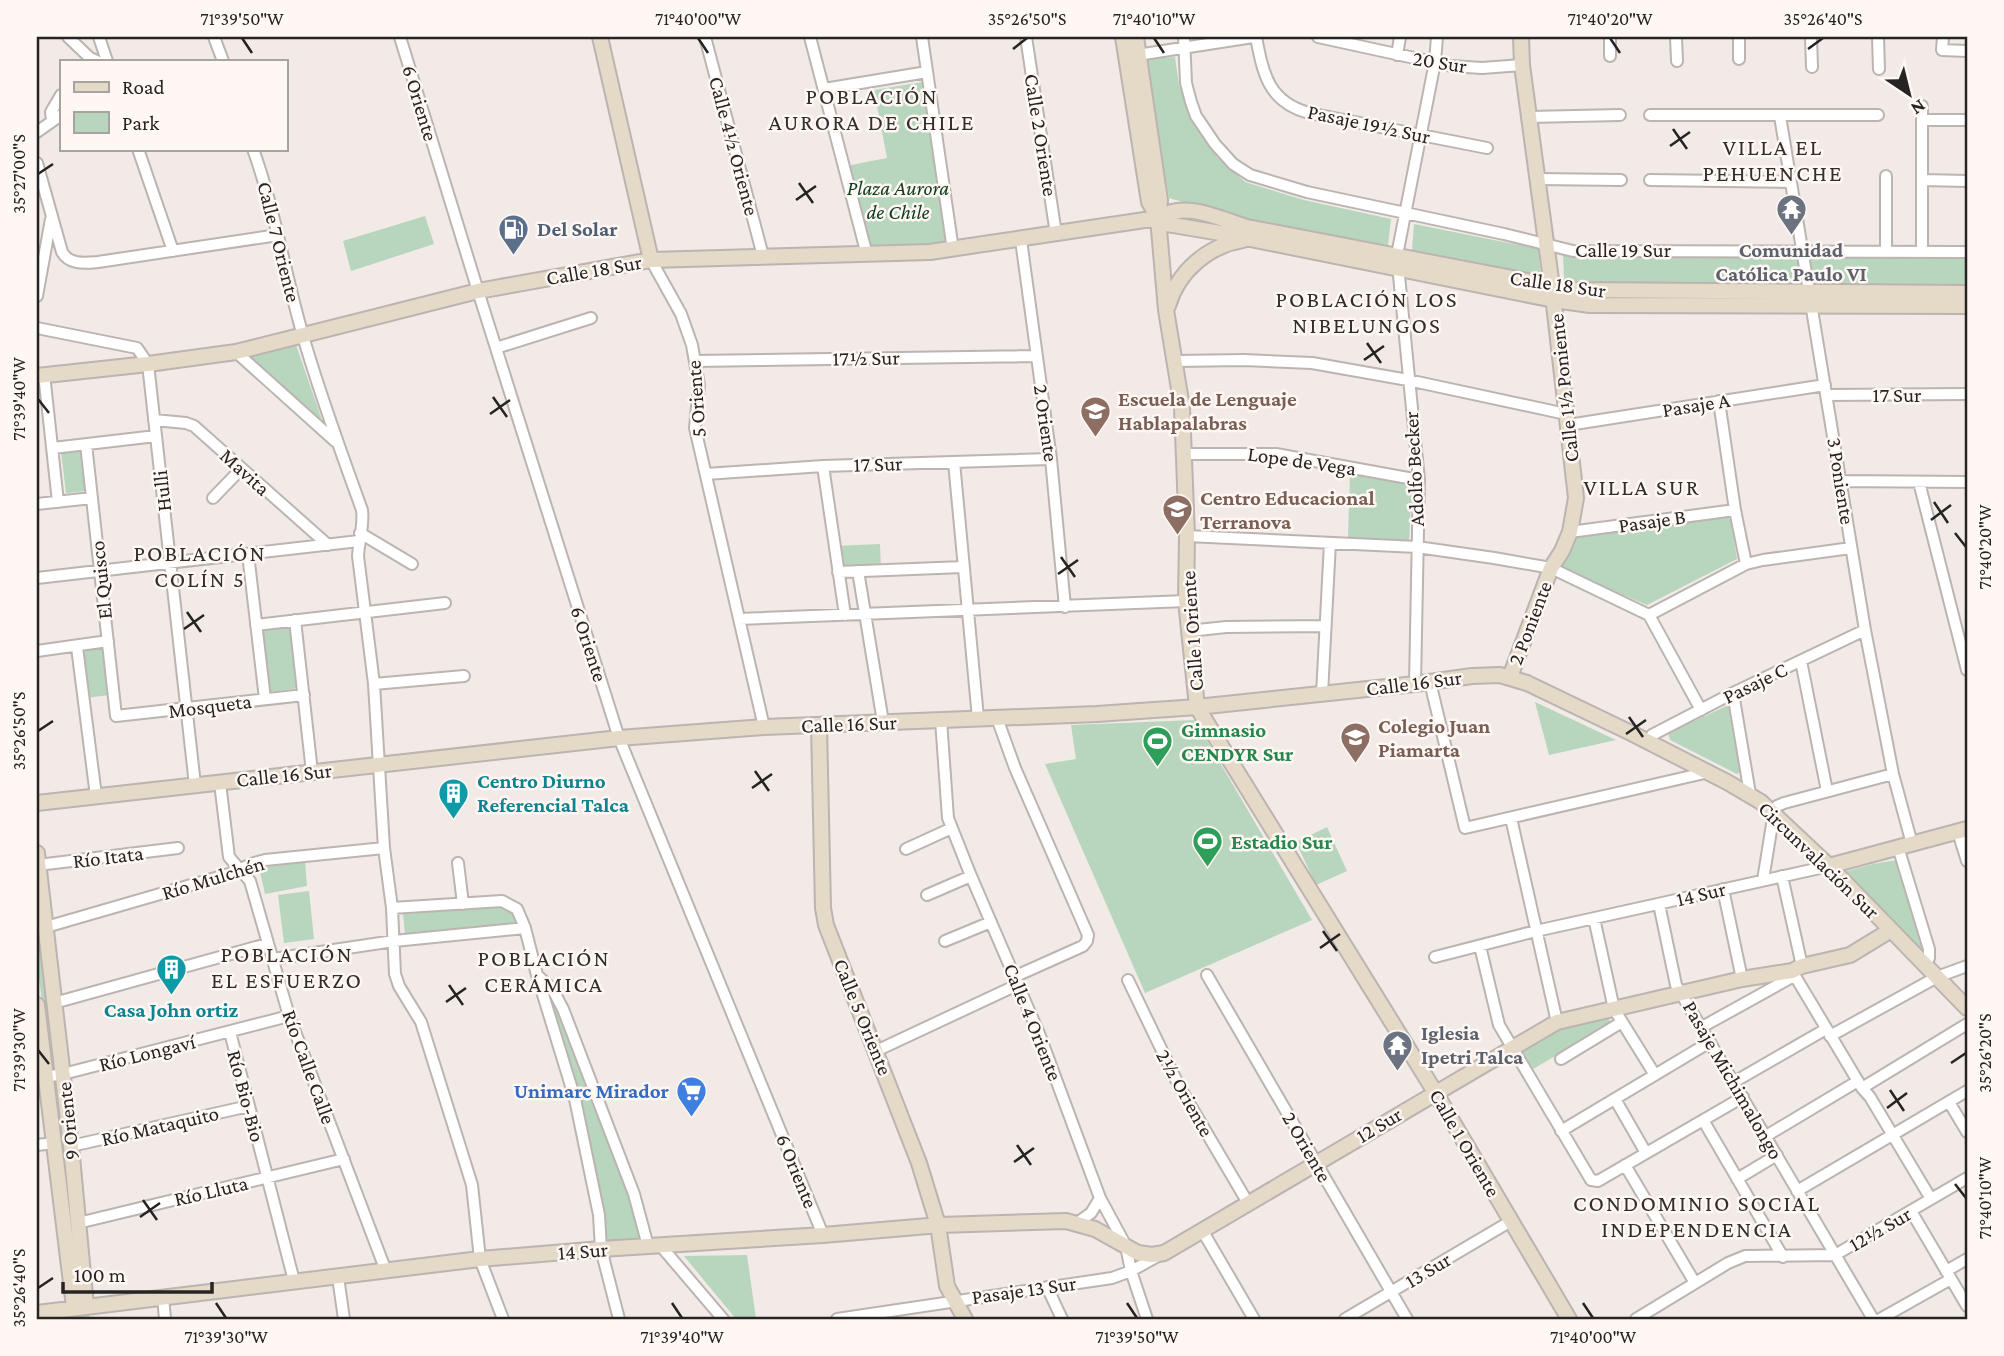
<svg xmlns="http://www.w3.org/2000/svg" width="2004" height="1356" font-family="'Crimson Pro',serif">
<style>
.green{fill:#b8d5be}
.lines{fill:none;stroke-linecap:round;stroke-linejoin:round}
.street-casing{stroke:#bbb4b0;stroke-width:14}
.secondary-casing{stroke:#bbb4b0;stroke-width:18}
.street{stroke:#fff;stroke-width:10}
.secondary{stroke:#e5dac8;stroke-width:14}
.ticks{fill:none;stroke:#262422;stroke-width:2.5}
.labels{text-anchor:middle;stroke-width:5;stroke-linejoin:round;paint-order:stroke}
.street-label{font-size:21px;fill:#262422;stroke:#fff7f3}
.park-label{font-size:21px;font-style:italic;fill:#0d3d1d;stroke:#fff7f3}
.service-label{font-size:21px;font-weight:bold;fill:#4e5e75;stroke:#fff7f3;text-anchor:start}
.worship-label{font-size:21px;font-weight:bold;fill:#5b616d;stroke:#fff7f3}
.education-label{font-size:21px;font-weight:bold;fill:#785e54;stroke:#fff7f3;text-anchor:start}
.leisure-label{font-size:21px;font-weight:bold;fill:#27864d;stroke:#fff7f3;text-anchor:start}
.culture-label{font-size:21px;font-weight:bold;fill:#0d838f;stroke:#fff7f3;text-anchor:start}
.shop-label{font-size:21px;font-weight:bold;fill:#366cbe;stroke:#fff7f3;text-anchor:end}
.neighbourhood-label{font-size:23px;letter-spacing:2px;fill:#342e2b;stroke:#fff7f3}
.neatline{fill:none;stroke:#262422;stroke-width:2.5}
.ticks-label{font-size:18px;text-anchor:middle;fill:#262422}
</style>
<rect width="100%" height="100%" fill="#f1eae6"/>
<!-- green -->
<path class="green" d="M1175 57 1179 85 1194 124 1217 157 1245 182 1304 200 1391 219 1388 245 1251 222 1169 198 1145 59Z
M923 82 948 244 868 248 846 166 887 158 874 90Z
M425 216 434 244 351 271 343 241Z
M1414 224 1538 249 1541 276 1412 250Z
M1563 254 1604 256H1967V285L1816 284 1620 286 1564 280Z
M296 345 322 420 247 355Z
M82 449 86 491 66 493 61 452Z
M1350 474 1409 482 1412 485 1409 540 1403 543 1348 538Z
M1727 517 1731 520 1737 559 1647 605 1559 568 1572 538Z
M880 544 881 570 838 572 834 546Z
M293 622 299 688 269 692 262 627Z
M104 646 109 695 86 698 81 649Z
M1535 702 1616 740 1549 755Z
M1731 704 1745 768 1737 774 1670 740 1668 733Z
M1195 720 1312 920 1145 993 1045 764 1076 759 1071 725Z
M1327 827 1347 871 1316 885 1296 842Z
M1897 860 1924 946 1922 948H1920L1844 872 1873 864Z
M305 861 307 886 265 894 259 868Z
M37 871 90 1319H79L37 960Z
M309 891 314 939 284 943 278 895Z
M505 907 516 913 520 923 405 934 403 914Z
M541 983 551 993 631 1194 640 1243 606 1245Z
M1609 1017 1610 1024 1533 1069 1522 1051 1557 1031Z
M747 1255 756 1319H736L684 1256Z"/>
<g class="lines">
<defs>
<path id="street" d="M68 37 90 58 97 61
M99 37 107 61
M214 37 223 61
M400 37 478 291 619 738 823 1235
M705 37 763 256
M810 37 867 255
M922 37 953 250
M1026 37 1056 234
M1184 37 1186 83 1191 102 1196 116 1215 144 1233 164 1250 175 1307 192 1504 234 1573 251 1967 252
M1256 37C1263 73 1268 102 1309 113L1487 148
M1318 37 1451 66 1482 68 1522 65
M1610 37V56
M1676 37 1677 61
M1811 37 1812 67
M1878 37 1879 69
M1943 37 1942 50 1967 51
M1397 55 1400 37
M1131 56 1253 37
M1739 59V37
M824 89 927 72
M1650 115H1878
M1780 116 1865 630 1893 774 1912 844
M1529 117 1620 115
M52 120 51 112 61 95
M1922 120H1967
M37 132 61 115
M138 149 173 251
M253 149C275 210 285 274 303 336 320 395 341 452 362 510 364 525 359 541 358 556L374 684 384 848 392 908 395 974 399 986 421 1022 472 1185 480 1259 503 1319
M37 163 62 252C69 265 85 263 98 262L278 235
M1886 176V251
M1537 179 1621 180
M1650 180 1791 182
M1922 180 1967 181
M1021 240 1051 459 1065 607
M1922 252V106
M651 260 681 314 692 345 699 385 695 428 764 727
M37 296 51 219
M37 328 137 348 148 364 195 785
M496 348 591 318
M236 352 335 441
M695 361 1036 356
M1176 361 1244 360 1312 363 1408 380 1566 414
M44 374 58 502
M1827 395 1967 394
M1719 401 1735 510 1746 564
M154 420 186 423 194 426 328 545
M1568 425 1825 385
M86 444 116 716 304 695
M53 448 156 436
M1184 454H1276L1419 480
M954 462 978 718
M823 466 845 615
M706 474 823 466 1051 459
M1841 481 1967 482
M1919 482 1967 670
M213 498 241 469
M37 504 92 498
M1570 532 1735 510
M360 533 412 564
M1187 536 1417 547 1494 558 1551 568 1649 615 1701 710
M248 554 265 699
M858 571 883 722
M838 572 963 567
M37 578 359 541
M1649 615 1746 564 1763 560 1851 548
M739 619 1186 601
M295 620 312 772
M256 625 445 603
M1189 631 1226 627 1325 626
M77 647 96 796
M37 651 108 641
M1801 661 1827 791
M1430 682 1465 828 1709 772
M374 684 464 676
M1415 684 1419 480 1397 255 1435 62 1437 37
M1733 693 1750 794
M1322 694 1330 543
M997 718 1015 768 1088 935 1087 941 1083 946 1016 976
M941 720 948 818 971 876 1040 1036 1100 1198 1126 1246 1131 1271 1147 1319
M1648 742 1652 735 1733 693 1865 630
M220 783 229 857 250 881 289 1016 386 1271
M1511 818 1557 1022
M1958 832 1967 861
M1898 847 1929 949V958L1925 965
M906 849 952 828
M458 863 463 904
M38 865 178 848
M1782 876 1802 966
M1763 880 1774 812 1777 806 1784 803 1893 774
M1723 889 1742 979
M927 895 971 876
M1659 904 1676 985 1873 1319
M392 908 502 901 517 909 525 928 537 975 575 1099 599 1215 601 1249 619 1319
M1594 918 1614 1009 1655 1075
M46 927 229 874 254 863 265 860 384 848
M945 941 991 922
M1480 946 1499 1025 1591 1180 1598 1181 1743 1097
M1435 957 1536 931 1829 866
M273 959 394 941 525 928
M1792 971 1862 1088 1870 1097 1931 1199
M1207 975 1407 1319
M539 977 553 990 563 1009 634 1194 648 1246
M1128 980 1179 1086 1248 1203
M54 1003 267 944
M1702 1027 1794 976
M230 1032 294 1281
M1830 1036 1937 977 1967 966
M876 1051 1019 984
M1561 1059 1622 1022
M45 1077 63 1074 289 1016
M1734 1082 1826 1029
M1862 1088 1967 1024
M1615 1099 1646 1153
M1949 1102 1967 1132
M1703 1120 1783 1257
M1561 1131 1710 1042
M1766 1136 1858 1081
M37 1145 55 1143
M71 1146 249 1106
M1625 1165 1695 1283
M1737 1179 1777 1155
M1797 1191 1967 1091
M1911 1211 1967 1306
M78 1223 344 1159
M1077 1223 1091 1213 1100 1198
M1202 1230 1254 1319
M660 1245 723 1319
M1946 1271 1967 1259
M338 1277 344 1319
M1047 1287 1062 1319
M163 1297 165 1319
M837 1319 1112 1278 1131 1271 1158 1256
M1345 1319 1511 1221
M1636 1319 1728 1263 1745 1256 1835 1255 1967 1178
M1880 1319 1951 1279"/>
<path id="secondary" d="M600 37 651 260
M1123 37 1149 202 1158 218 1167 224 1226 234 1554 300 1590 305 1967 306
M1136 37 1160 200 1158 218 1166 310 1182 407 1187 536 1186 601 1197 707 1435 1092 1569 1319
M1168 306C1178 271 1208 246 1243 240
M37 376 148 364 236 352 478 291 651 260 930 252 1158 218C1185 200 1220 219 1247 227L1574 290 1967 293
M1510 677 1551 568 1562 551 1570 532 1576 498 1552 287 1522 65 1521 37
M819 725 823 908 826 925 919 1163 938 1225 947 1286 965 1319
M37 803 619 738 764 727 1097 714 1197 707 1415 684 1472 676 1500 675 1527 683 1631 733 1727 782 1761 802 1829 866 1967 1008
M37 853 71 1146 86 1306
M1829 866 1967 829
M37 1005 74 1307
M37 1313 480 1259 601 1249 823 1235 940 1225 1066 1221 1095 1229 1138 1253 1152 1255 1164 1253 1557 1022 1742 979 1792 971 1802 966 1850 955 1891 930"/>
</defs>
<!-- street casing -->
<use href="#street" class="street-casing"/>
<!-- secondary casing -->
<use href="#secondary" class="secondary-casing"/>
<!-- street -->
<use href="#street" class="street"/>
<!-- secondary -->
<use href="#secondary" class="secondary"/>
</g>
<!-- ticks -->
<path class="ticks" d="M242 38 252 53M698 38 708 53M1154 38 1164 53M1610 38 1620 53M1013 49 1027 38M1808 49 1823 38M1673 129 1687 149M1670 146 1690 132M38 174 53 164M799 183 813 203M796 200 816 186M1367 343 1381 363M1364 360 1384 346M493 397 507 417M38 399 49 413M490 414 510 400M1934 502 1948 523M1931 520 1951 505M1955 533 1966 547M1061 557 1075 577M1058 574 1078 560M187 612 201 632M184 629 204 615M1629 717 1643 737M38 731 53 721M1626 734 1646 720M755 771 769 791M752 788 772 774M1323 931 1337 951M1320 948 1340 934M449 985 463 1005M446 1002 466 988M38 1050 49 1064M1951 1063 1966 1053M1890 1090 1904 1111M1887 1108 1907 1093M1017 1145 1031 1165M1014 1162 1034 1148M1955 1184 1966 1198M143 1200 157 1220M140 1217 160 1203M38 1288 53 1278M216 1303 226 1318M672 1303 682 1318M1127 1303 1137 1318M1583 1303 1593 1318"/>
<!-- icons -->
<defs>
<symbol id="temple-pin" viewBox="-11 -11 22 30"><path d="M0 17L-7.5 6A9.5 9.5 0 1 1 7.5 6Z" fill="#6b7280" stroke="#fff7f3"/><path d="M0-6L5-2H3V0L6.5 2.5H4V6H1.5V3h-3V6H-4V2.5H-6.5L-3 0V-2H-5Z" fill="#fff"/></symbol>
<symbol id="fuel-pin" viewBox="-11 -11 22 30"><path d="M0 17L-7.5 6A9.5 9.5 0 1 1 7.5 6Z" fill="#5c6f8a" stroke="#fff7f3"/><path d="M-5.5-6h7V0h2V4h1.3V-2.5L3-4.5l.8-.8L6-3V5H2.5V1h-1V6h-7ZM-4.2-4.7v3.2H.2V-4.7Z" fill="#fff"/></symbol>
<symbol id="school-pin" viewBox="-11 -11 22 30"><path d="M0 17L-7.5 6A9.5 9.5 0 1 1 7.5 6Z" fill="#8d6e63" stroke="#fff7f3"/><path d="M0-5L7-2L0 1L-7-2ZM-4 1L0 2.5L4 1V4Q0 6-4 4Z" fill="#fff"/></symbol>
<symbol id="stadium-pin" viewBox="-11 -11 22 30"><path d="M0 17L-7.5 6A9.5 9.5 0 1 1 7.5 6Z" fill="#2e9e5b" stroke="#fff7f3"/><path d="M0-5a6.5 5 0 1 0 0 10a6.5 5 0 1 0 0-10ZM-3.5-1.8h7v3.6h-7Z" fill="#fff"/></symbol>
<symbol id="building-pin" viewBox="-11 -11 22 30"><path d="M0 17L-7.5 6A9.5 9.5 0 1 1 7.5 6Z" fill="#0f9aa8" stroke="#fff7f3"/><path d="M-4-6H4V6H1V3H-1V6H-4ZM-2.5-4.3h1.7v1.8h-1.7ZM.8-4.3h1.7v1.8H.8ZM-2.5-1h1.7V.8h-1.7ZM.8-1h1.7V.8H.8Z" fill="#fff"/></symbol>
<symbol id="supermarket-pin" viewBox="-11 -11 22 30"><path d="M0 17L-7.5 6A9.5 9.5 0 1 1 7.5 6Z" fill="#3f7fe0" stroke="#fff7f3"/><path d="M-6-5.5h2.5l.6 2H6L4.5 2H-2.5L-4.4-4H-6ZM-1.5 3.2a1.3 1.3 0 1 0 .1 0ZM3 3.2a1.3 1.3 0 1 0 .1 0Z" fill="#fff"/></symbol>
</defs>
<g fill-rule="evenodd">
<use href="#temple-pin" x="1774" y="192" width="35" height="47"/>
<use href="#fuel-pin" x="496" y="212" width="35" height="47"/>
<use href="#school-pin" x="1078" y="394" width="35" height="47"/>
<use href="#school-pin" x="1160" y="492" width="35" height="47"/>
<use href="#school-pin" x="1338" y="720" width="35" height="47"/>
<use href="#stadium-pin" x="1140" y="724" width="35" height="47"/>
<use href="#building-pin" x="436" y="776" width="35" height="47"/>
<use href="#stadium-pin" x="1190" y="824" width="35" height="47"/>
<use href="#building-pin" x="154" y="952" width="35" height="47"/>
<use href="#temple-pin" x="1380" y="1028" width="35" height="47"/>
<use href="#supermarket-pin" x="674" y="1074" width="35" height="47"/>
</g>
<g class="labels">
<!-- street labels -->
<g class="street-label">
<text transform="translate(1440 62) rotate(9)" y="7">20 Sur</text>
<text transform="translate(420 103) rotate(73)" y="7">6 Oriente</text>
<text transform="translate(1369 124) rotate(12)" y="7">Pasaje 19½ Sur</text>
<text transform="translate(1041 135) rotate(81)" y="7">Calle 2 Oriente</text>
<text transform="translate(734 146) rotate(75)" y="7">Calle 4½ Oriente</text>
<text transform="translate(279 242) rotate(76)" y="7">Calle 7 Oriente</text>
<text x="1623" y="257">Calle 19 Sur</text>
<text transform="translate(594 270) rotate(-10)" y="7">Calle 18 Sur</text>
<text transform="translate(1558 284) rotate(8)" y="7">Calle 18 Sur</text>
<text transform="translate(866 358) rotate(-1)" y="7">17½ Sur</text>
<text transform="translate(1564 388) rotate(-96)" y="7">Calle 1½ Poniente</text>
<text x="1897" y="402">17 Sur</text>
<text transform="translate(696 399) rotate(-94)" y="7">5 Oriente</text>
<text transform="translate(1696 405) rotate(-9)" y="7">Pasaje A</text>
<text transform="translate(1046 423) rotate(82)" y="7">2 Oriente</text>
<text transform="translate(1302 461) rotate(8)" y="7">Lope de Vega</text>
<text transform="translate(878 464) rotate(-2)" y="7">17 Sur</text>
<text transform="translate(1414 469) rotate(-93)" y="7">Adolfo Becker</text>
<text transform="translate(245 472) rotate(42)" y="7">Mavita</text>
<text transform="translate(1841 481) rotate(81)" y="7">3 Poniente</text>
<text transform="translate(162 491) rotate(-96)" y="7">Hulli</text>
<text transform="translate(1652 521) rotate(-8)" y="7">Pasaje B</text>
<text transform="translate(101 580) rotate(-96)" y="7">El Quisco</text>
<text transform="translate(1530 623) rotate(-69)" y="7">2 Poniente</text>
<text transform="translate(1192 631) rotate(-94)" y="7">Calle 1 Oriente</text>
<text transform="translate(589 644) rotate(72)" y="7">6 Oriente</text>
<text transform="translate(1414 683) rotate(-7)" y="7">Calle 16 Sur</text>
<text transform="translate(1755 683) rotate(-26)" y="7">Pasaje C</text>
<text transform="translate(210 706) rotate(-7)" y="7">Mosqueta</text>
<text transform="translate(849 724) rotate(-2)" y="7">Calle 16 Sur</text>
<text transform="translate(284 775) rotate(-6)" y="7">Calle 16 Sur</text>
<text transform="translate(108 857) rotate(-7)" y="7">Río Itata</text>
<text transform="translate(1819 860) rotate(44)" y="7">Circunvalación Sur</text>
<text transform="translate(213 878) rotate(-17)" y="7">Río Mulchén</text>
<text transform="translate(1701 894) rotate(-13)" y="7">14 Sur</text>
<text transform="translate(863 1017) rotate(68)" y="7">Calle 5 Oriente</text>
<text transform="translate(1033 1022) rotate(68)" y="7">Calle 4 Oriente</text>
<text transform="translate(147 1053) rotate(-14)" y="7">Río Longaví</text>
<text transform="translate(309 1067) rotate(70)" y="7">Río Calle Calle</text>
<text transform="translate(1733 1080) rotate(60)" y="7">Pasaje Michimalongo</text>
<text transform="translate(1185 1093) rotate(61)" y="7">2½ Oriente</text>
<text transform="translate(246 1096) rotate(75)" y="7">Río Bio-Bio</text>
<text transform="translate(68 1121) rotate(-96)" y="7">9 Oriente</text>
<text transform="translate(1379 1125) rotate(-31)" y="7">12 Sur</text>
<text transform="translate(160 1126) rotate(-13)" y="7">Río Mataquito</text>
<text transform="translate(1465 1143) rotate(60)" y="7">Calle 1 Oriente</text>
<text transform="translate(1307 1147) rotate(60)" y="7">2 Oriente</text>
<text transform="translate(797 1171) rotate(68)" y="7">6 Oriente</text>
<text transform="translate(211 1191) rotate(-13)" y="7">Río Lluta</text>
<text transform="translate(1880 1229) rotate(-30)" y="7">12½ Sur</text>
<text transform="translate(583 1251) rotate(-4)" y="7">14 Sur</text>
<text transform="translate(1428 1270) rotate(-31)" y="7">13 Sur</text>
<text transform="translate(1024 1290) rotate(-8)" y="7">Pasaje 13 Sur</text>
</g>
<!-- park labels -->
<g class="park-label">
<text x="898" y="195">Plaza Aurora<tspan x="898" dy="24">de Chile</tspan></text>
</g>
<!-- service labels -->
<g class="service-label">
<text x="537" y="236">Del Solar</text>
</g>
<!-- worship labels -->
<g class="worship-label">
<text x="1791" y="257">Comunidad<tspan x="1791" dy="24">Católica Paulo VI</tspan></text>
<text x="1421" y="1040" text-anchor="start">Iglesia<tspan x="1421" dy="24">Ipetri Talca</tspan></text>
</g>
<!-- education labels -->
<g class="education-label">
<text x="1118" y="406">Escuela de Lenguaje<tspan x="1118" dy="24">Hablapalabras</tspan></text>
<text x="1200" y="505">Centro Educacional<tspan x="1200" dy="24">Terranova</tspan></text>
<text x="1378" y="733">Colegio Juan<tspan x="1378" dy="24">Piamarta</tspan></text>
</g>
<!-- leisure labels -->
<g class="leisure-label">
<text x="1181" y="737">Gimnasio<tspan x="1181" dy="24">CENDYR Sur</tspan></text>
<text x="1231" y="849">Estadio Sur</text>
</g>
<!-- culture labels -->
<g class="culture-label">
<text x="477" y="788">Centro Diurno<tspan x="477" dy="24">Referencial Talca</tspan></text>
<text x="171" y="1017" text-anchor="middle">Casa John ortiz</text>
</g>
<!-- shop labels -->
<g class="shop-label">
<text x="669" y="1098">Unimarc Mirador</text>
</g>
<!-- neighbourhood labels -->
<g class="neighbourhood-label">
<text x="872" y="104">POBLACIÓN<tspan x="872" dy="26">AURORA DE CHILE</tspan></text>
<text x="1773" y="155">VILLA EL<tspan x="1773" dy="26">PEHUENCHE</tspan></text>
<text x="1367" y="307">POBLACIÓN LOS<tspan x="1367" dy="26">NIBELUNGOS</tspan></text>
<text x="1642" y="495">VILLA SUR</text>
<text x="200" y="561">POBLACIÓN<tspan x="200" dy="26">COLÍN 5</tspan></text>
<text x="287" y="962">POBLACIÓN<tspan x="287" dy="26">EL ESFUERZO</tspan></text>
<text x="544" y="966">POBLACIÓN<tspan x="544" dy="26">CERÁMICA</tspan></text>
<text x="1697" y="1211">CONDOMINIO SOCIAL<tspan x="1697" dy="26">INDEPENDENCIA</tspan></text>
</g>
</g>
<!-- border -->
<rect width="2004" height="1356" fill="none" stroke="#fff7f3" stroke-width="77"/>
<!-- legend -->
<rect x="60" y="60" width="228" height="91" fill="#fff7f3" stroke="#a8a39f" stroke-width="2"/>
<rect x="74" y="82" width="35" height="10" fill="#e5dac8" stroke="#a8a39f" stroke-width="2"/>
<text x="122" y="94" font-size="21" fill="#262422">Road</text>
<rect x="74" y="112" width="35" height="21" fill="#b8d5be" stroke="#a8a39f" stroke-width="2"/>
<text x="122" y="130" font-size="21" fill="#262422">Park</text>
<!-- north arrow -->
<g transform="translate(1909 94) rotate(145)" stroke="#fff7f3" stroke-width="5" paint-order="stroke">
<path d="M0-5L12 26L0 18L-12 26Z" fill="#262422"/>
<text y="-10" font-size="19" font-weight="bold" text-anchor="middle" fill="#262422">N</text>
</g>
<!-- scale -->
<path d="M63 1282v10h149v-10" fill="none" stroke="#262422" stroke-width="3.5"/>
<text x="74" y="1282" font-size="21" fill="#262422" stroke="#fff7f3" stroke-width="5" paint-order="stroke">100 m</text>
<rect x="38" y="38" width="1928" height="1280" class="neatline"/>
<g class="ticks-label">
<text x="242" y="25">71°39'50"W</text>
<text x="698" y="25">71°40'00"W</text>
<text x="1027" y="25">35°26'50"S</text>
<text x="1154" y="25">71°40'10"W</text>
<text x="1610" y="25">71°40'20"W</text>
<text x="1823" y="25">35°26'40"S</text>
<text transform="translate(19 174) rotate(-90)" y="6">35°27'00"S</text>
<text transform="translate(19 399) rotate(-90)" y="6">71°39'40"W</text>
<text transform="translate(1985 547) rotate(-90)" y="6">71°40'20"W</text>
<text transform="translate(19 731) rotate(-90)" y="6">35°26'50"S</text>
<text transform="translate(19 1050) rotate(-90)" y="6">71°39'30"W</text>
<text transform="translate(1985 1053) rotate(-90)" y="6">35°26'20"S</text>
<text transform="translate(1985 1198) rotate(-90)" y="6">71°40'10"W</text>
<text transform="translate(19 1288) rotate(-90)" y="6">35°26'40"S</text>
<text x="226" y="1343">71°39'30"W</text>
<text x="682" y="1343">71°39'40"W</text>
<text x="1137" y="1343">71°39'50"W</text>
<text x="1593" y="1343">71°40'00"W</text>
</g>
</svg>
